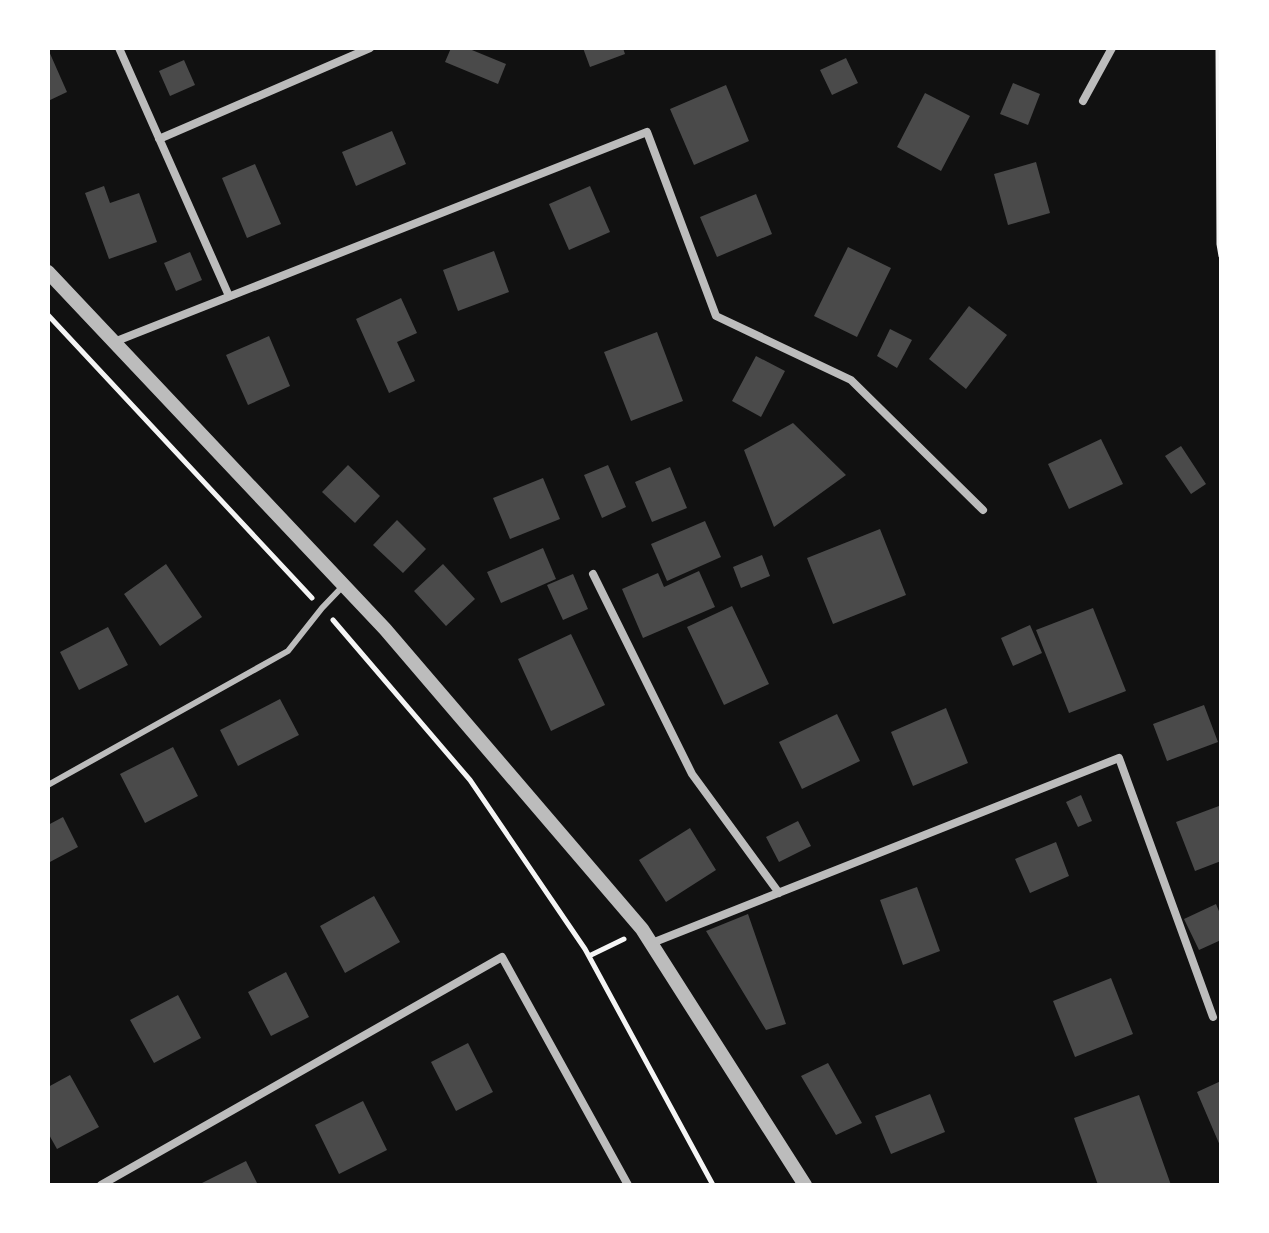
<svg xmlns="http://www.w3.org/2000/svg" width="1269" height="1233" font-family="Lato,sans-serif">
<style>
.building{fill:#4a4a4a}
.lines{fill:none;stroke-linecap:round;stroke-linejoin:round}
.path{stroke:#f5f5f5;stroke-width:5}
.service{stroke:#bcbcbc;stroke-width:6}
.minor{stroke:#bcbcbc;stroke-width:8}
.tertiary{stroke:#bcbcbc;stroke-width:14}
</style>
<rect width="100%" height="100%" fill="#111"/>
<!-- building -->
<path class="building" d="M451 48H467L506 64 498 84 445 62Z
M583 48H623L625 54 590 67Z
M48 49 67 92 48 101Z
M846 58 858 83 832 95 820 70Z
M184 60 195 85 170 96 159 71Z
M1013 83 1040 94 1028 125 1000 114Z
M726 85 749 141 694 165 670 109Z
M925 93 970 116 941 171 897 147Z
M392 131 406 164 356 186 342 152Z
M1036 162 1050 213 1008 225 994 174Z
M255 164 281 224 247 238 222 178Z
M104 186 110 203 139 193 157 242 109 259 85 193Z
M590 186 610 232 569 250 549 204Z
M756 194 772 234 717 257 700 217Z
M848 247 891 268 857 337 814 316Z
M494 251 509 292 458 311 443 270Z
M190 252 202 280 176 291 164 263Z
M401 298 417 333 397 342 415 381 389 393 356 319Z
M969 306 1007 335 966 389 929 359Z
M890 329 912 340 897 368 877 356Z
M657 332 683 401 631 421 604 352Z
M269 336 290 386 248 405 226 355Z
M756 356 785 371 761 417 732 401Z
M793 423 846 475 774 527 744 450Z
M1101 439 1123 484 1069 509 1048 464Z
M1181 446 1206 484 1191 494 1165 456Z
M348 465 380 496 355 523 322 492Z
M608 465 626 507 602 518 584 475Z
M670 467 687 508 652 522 635 482Z
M543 478 560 519 510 539 493 498Z
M397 520 426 549 403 573 373 545Z
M705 521 721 557 667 581 651 544Z
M880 529 906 595 833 624 807 558Z
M543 548 556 579 501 603 487 572Z
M762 555 770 576 741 588 733 567Z
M166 564 202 617 160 646 124 594Z
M443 564 475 599 446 626 414 591Z
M699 571 715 607 643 638 622 589 658 573 664 587Z
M573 574 588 609 563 620 547 585Z
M732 606 769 684 724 705 687 627Z
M1093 608 1126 691 1069 713 1036 630Z
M1030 625 1042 653 1013 666 1001 638Z
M108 627 128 665 79 690 60 652Z
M571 634 605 705 551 731 518 659Z
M280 699 299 735 238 766 220 730Z
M1204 705 1218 742 1167 761 1153 724Z
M946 708 968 763 913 786 891 732Z
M837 714 860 761 802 789 779 742Z
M173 747 198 796 145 823 120 774Z
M1081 795 1092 821 1078 827 1066 802Z
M1219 806 1221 812V861L1195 871 1176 822Z
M63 817 78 847 48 863V825Z
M798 821 811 846 779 862 766 837Z
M690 828 716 870 666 902 639 860Z
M1056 842 1069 876 1030 893 1015 859Z
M917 887 940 951 903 965 880 900Z
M374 896 400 942 345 973 320 926Z
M1216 904 1221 916V940L1199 950 1184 919Z
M748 914 786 1024 766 1030 706 931Z
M286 972 309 1017 271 1036 248 992Z
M1111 978 1133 1034 1075 1057 1053 1001Z
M178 995 201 1038 154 1063 130 1020Z
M468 1043 493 1092 456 1111 431 1062Z
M828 1063 862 1123 836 1135 801 1076Z
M70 1075 99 1127 57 1149 48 1133V1087Z
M1221 1081V1148L1197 1092Z
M930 1094 945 1132 891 1154 875 1116Z
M1139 1095 1171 1185H1098L1074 1118Z
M363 1101 387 1150 339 1174 315 1125Z
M246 1161 258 1185H198Z"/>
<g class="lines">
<!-- path -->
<path class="path" d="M1218 48 1219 244 1221 256
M48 315 312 598
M333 620 470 780 585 949 713 1185
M589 956 624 939"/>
<!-- service -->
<path class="service" d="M48 785 288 651 322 608 343 586"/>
<!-- minor -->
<path class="minor" d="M119 48 229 296
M1083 101 1112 48
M159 139 370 48
M114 342 647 132 716 316 851 380 983 510
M593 574 692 774 779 893
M652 943 1119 758 1213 1017
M101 1185 502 957 628 1185"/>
<!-- tertiary -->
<path class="tertiary" d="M48 272 385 629 642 929 805 1185"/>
</g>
<!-- border -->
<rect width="1269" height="1233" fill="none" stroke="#ffffff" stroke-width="100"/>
</svg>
